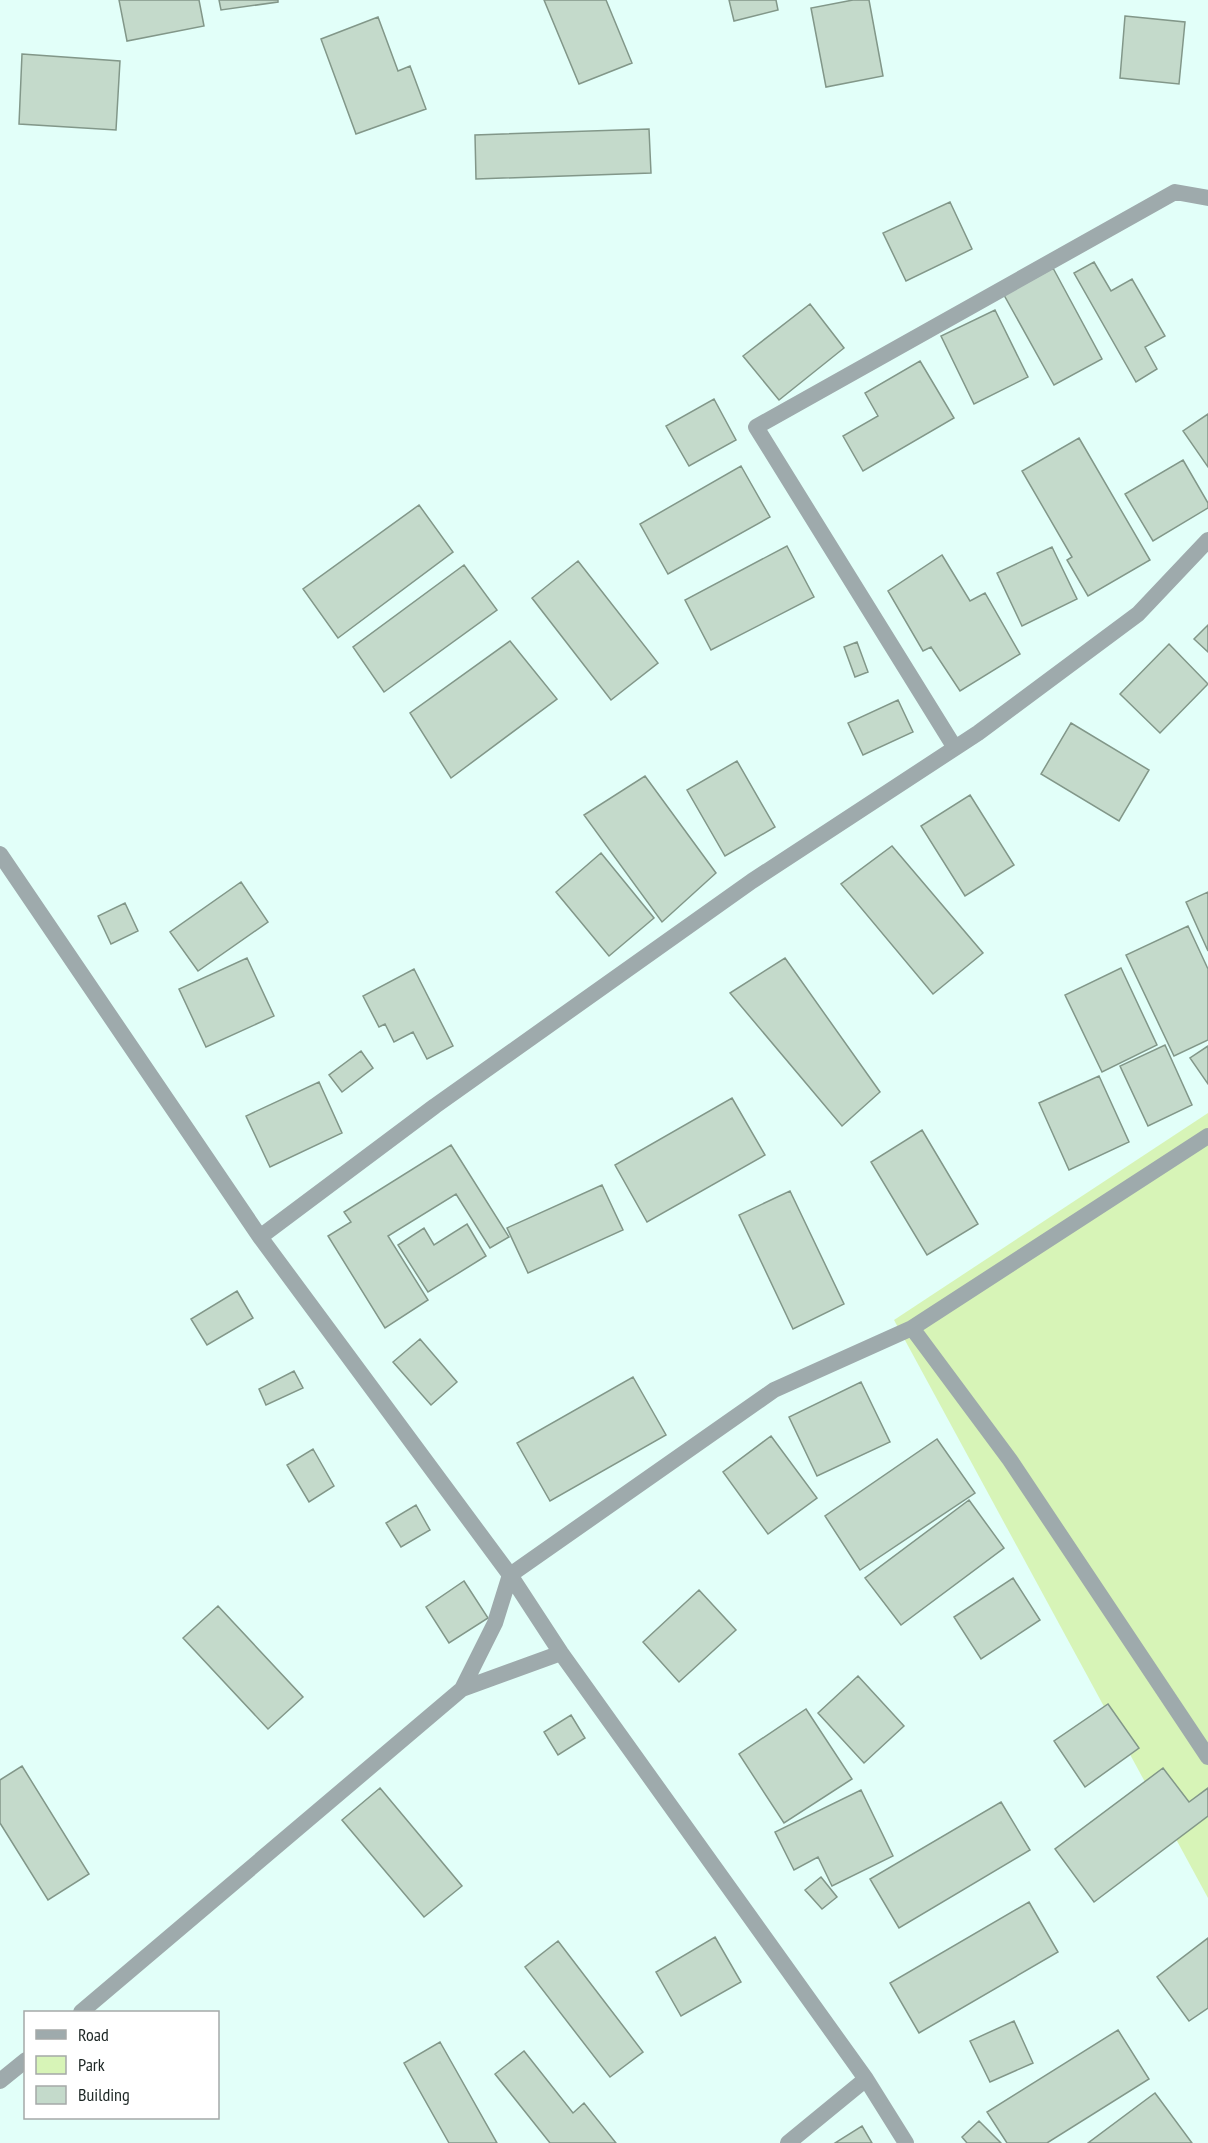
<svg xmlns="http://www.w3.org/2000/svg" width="1208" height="2143" font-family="'PT Sans Narrow',sans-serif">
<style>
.green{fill:#d7f4b7}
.building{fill:#c4dacb;stroke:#829789;stroke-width:1.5}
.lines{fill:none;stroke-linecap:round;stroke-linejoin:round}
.minor{stroke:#9eaaac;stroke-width:16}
</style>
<rect width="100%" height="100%" fill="#e2fff9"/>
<!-- green -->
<path class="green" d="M1208 1113V1898L894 1320Z"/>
<!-- building -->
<path class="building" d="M119 0H199L204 26 127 41Z
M219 0H278V2L221 10Z
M544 0H606L632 63 579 84Z
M729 0H776L778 10 734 21Z
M853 0H869L883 76 826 87 811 8Z
M1125 16 1185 22 1179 84 1120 78Z
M378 17 398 71 410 66 426 109 356 134 321 39Z
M22 54 120 61 116 130 19 124Z
M649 129 651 173 476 179 475 135Z
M950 202 972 249 906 281 883 233Z
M1094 262 1111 291 1132 279 1165 336 1145 347 1157 369 1136 382 1074 273Z
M1053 268 1102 359 1054 385 1004 295Z
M810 304 844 348 779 400 743 356Z
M995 310 1028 377 974 404 941 336Z
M920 361 954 418 863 471 843 436 878 416 865 393Z
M714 399 736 440 689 466 666 426Z
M1208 414V467L1183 431Z
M1079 438 1150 560 1088 596 1067 560 1072 557 1022 471Z
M1183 460 1208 503V508L1153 541 1125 494Z
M741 466 770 517 668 574 640 524Z
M419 505 453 552 338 638 303 589Z
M787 546 814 597 711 650 685 600Z
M1052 547 1077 599 1022 626 997 573Z
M942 555 970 601 985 593 1020 654 960 691 931 647 923 651 888 591Z
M578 561 658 663 611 700 532 598Z
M464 565 497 610 384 692 353 647Z
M1208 625V652L1194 639Z
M510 641 557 699 451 778 410 713Z
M857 642 868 672 855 677 844 647Z
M1169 644 1208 684 1160 733 1120 694Z
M898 700 913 732 863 755 848 723Z
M1071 723 1149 770 1119 821 1041 774Z
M737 761 775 827 725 856 687 790Z
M645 776 716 873 662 922 584 815Z
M970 795 1014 865 965 896 921 826Z
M892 846 983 953 933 994 841 884Z
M601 853 654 918 609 956 556 892Z
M241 882 268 922 198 971 170 932Z
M1208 892V951L1186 902Z
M125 903 138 931 111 944 98 916Z
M1188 926 1208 969V1040L1174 1056 1126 955Z
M247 958 274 1016 206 1047 179 989Z
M785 958 880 1092 842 1126 730 993Z
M1121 968 1157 1045 1102 1072 1065 995Z
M414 969 453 1046 427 1059 413 1032 394 1042 385 1024 379 1027 363 996Z
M1165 1045 1192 1105 1148 1126 1120 1066Z
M1208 1046V1084L1190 1058Z
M361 1051 373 1068 342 1092 329 1075Z
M1099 1076 1129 1142 1069 1170 1039 1103Z
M319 1082 342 1133 270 1167 246 1116Z
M732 1098 765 1155 647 1222 615 1165Z
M922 1130 978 1224 927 1255 871 1162Z
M451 1145 509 1237 490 1248 456 1194 388 1236 428 1300 385 1328 328 1236 351 1222 344 1212Z
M602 1185 623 1230 528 1273 507 1228Z
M790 1191 844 1304 793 1329 739 1215Z
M467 1224 486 1256 428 1292 398 1245 424 1228 434 1245Z
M237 1291 253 1318 207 1345 191 1319Z
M420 1339 457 1382 431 1405 393 1362Z
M294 1371 303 1388 266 1405 259 1389Z
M633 1377 666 1435 550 1501 517 1443Z
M861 1382 890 1442 817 1476 789 1417Z
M771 1436 817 1498 768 1534 723 1472Z
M937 1439 975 1493 860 1570 825 1516Z
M313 1449 334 1486 309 1502 287 1465Z
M969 1500 1004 1548 901 1625 865 1578Z
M416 1505 430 1530 401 1547 386 1523Z
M1013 1578 1040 1620 981 1659 954 1617Z
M464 1581 488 1618 449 1643 426 1607Z
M699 1590 736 1630 679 1682 643 1642Z
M218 1606 303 1697 268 1729 183 1638Z
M858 1676 904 1726 864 1763 818 1713Z
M1108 1704 1139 1748 1085 1787 1054 1741Z
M806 1709 852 1779 784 1823 739 1754Z
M571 1715 585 1738 558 1755 544 1732Z
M22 1766 89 1874 48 1900 0 1823V1780Z
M1163 1768 1189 1802 1208 1788V1816L1094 1902 1055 1849Z
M380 1788 462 1886 424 1917 342 1820Z
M861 1790 893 1856 832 1886 818 1857 794 1870 775 1832Z
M1001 1802 1030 1850 899 1928 870 1879Z
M821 1877 837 1897 822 1909 805 1890Z
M1029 1902 1058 1952 919 2033 890 1983Z
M715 1937 741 1982 681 2016 656 1972Z
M1208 1938V2008L1189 2021 1157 1977Z
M558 1941 643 2052 610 2077 525 1967Z
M1014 2021 1033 2063 990 2082 970 2041Z
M1118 2030 1149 2079 1047 2143H1007L987 2112Z
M440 2042 497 2143H449L404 2063Z
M524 2051 573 2113 584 2103 616 2143H550L495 2074Z
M1155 2093 1192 2143H1088Z
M979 2121 1001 2143H967L962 2137Z
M862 2126 872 2143H835Z"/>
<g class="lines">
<!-- minor -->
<path class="minor" d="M955 748 756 427 1175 192 1208 198
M0 854 260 1237 510 1575 561 1653 866 2079 906 2143
M260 1237 435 1106 752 881 978 733 1138 614 1208 540
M912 1328 1010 1460 1208 1757
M462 1689 561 1653
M81 2012 462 1689 495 1623 510 1575 774 1390 912 1328 1208 1136
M0 2081 26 2060
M788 2143 866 2079"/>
</g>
<!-- legend -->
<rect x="24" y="2011" width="195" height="108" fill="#ffffff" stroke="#a5a9a8" stroke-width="1.5"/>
<rect x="36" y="2030" width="30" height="9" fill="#9eaaac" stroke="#a5a9a8" stroke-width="1.5"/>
<text x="78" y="2041" font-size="18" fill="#1d2725">Road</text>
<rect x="36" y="2056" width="30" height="18" fill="#d7f4b7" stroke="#a5a9a8" stroke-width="1.5"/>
<text x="78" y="2071" font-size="18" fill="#1d2725">Park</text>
<rect x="36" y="2086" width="30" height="18" fill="#c4dacb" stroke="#a5a9a8" stroke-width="1.5"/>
<text x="78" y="2101" font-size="18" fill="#1d2725">Building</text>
</svg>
